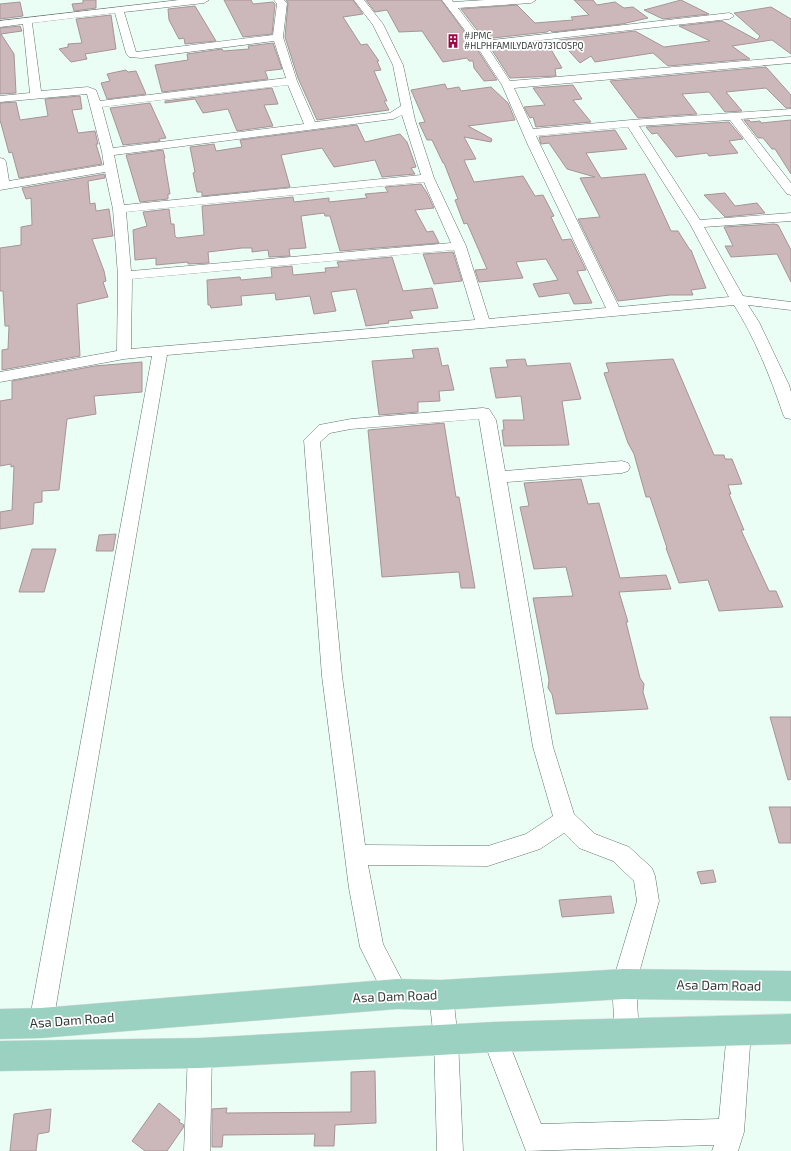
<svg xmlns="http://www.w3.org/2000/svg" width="791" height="1151" font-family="'Exo 2',sans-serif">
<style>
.building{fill:#ccb8bb;stroke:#a79497}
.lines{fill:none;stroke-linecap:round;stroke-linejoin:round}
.minor-casing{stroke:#60726b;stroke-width:1}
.major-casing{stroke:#dedfdf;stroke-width:1}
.minor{fill:#fff;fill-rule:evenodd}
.major{fill:#9bd1c0;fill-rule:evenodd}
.labels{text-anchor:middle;stroke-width:3.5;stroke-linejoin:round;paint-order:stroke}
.far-poi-label{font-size:9px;fill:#303835;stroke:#fff;text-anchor:start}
.near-street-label{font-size:13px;fill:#303835;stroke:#fff}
</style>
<rect width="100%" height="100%" fill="#eafef6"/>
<!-- building -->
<path class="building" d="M83 0H96V8L74 11 72 4 83 3Z
M224 0H251L253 4 273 2 275 4 272 34 243 37Z
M286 0H353L363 14 343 17 361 45 367 44 379 61H377L381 70 374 71 387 101H384L389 110 317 120 298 78 285 37 288 3Z
M366 0H441L475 46 497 80 484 81 474 68 473 61H469L467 58 443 62 422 31 399 32 387 10 375 12Z
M574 0H593L597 5 615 2 624 8 633 7 648 18 622 24 552 32 550 30 547 32 484 39 461 9 517 5 535 23 573 20 571 17 589 15Z
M681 0 709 14 663 19 644 10Z
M20 2 23 16 0 19V4Z
M195 6 216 41 185 44 184 38 179 39 169 20 168 9Z
M771 7 791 19V54L772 40 732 46 750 59 668 66 653 53 595 62 591 56 580 63 559 40 635 31 664 47 710 41 679 26 722 21 757 40 760 36 734 13Z
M111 15 116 49 85 54 87 59 71 62 59 49 68 47V44L82 43 76 19Z
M20 26 22 31 1 34 14 54 16 93 0 94V28Z
M546 41 562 68 555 69 556 76 510 78 490 47Z
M273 43 282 69 265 71 268 79 162 92 155 65 188 60 187 54 222 49 223 51 249 49 248 46Z
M766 67 791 95V108H786L766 88 726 92 742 111 725 112 709 92 682 94 697 114 638 118 610 81Z
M126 70 128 72 136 71 146 94 107 99 101 83 110 81 107 74Z
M445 84 447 89 459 87 461 91 491 87 508 103 515 120 468 126 492 139 491 142 464 137 476 159 464 160 474 182 523 176 535 196 543 195 554 216 551 217 562 240 571 239 586 270 577 271 592 303 574 304 569 293 539 297 533 284 558 280 546 259 516 262 523 278 479 282 475 270 487 269 467 223 464 224 455 200 458 199 444 163H443L432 140H427L419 123 425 122 411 90Z
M573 85 582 99 573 100 591 122 536 127 533 117 530 118 524 107 545 105 533 88Z
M272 88 278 104 264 105 273 126 237 131 228 109 203 113 195 99 165 103V101Z
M80 96 82 109 72 110 78 133 95 131 98 144H96L102 164 19 178 12 152 9 153 0 120V103L16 102 20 120 48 116 45 99Z
M150 103 166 138 159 139 160 141 123 145 110 108Z
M744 120H749L751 122 760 121 761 123 791 120V174L775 149H772L763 138H758Z
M729 122 743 139 729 141 738 153 709 156 707 153 676 157 657 133 652 134 646 127Z
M357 125 365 142 400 134 407 142 416 167 411 168 415 174 382 177 375 160 334 167 322 148 281 155 290 187 202 196V192H197L193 173 195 172 190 147 214 144 216 151 242 147 240 140Z
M615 130 627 149 586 153 601 178 645 174 671 231H678L690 250H691L706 288 691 290 693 295H670L618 301 578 219 600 217 580 178 595 177 567 169 549 143 541 144 539 137Z
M163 150 165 158H164L170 194H168V199L140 202 126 155Z
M104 174 105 178 88 181 90 204 95 203 96 211 109 209 113 236 92 239 104 271 106 281 103 282 108 297 77 304 80 356 2 370V350L8 349 9 326H5L3 291H0V248L21 245V227L32 225 31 198 26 199 22 188Z
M421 184 427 193 434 208 415 210 427 232 433 231 439 243 340 251 330 216H325L324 213 301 216 306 248 289 249 290 256 269 257 268 250 252 252V248H242L208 252 209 263 188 264V262L156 265V258L135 260 133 230 147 226 143 212 169 209 171 224H174L175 236 177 238 204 235 202 206 293 197 294 202 329 198V202L367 198 365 194 388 192 385 187Z
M725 193 735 206 757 203 765 213 725 217 704 195Z
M774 224 778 225 791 250V282L777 254 731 257 725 246H733L724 227Z
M453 252 462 281 434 284 423 254Z
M392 257 403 291 432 288 438 308 410 311 413 318 388 321 389 323 366 326 356 289 331 292 336 311 314 314 310 296 276 300 275 293 241 296 242 305 211 308 210 305H208L207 280 240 277 241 280 272 277 271 268 292 266 293 275 326 272 325 268 339 267 337 262Z
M438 348 442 366 448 365 454 390 439 391 440 401 418 402V412L379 415 372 361 414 358 412 350Z
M525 359 527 366 570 363 581 399 562 401 569 445 504 446 502 430H504L503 420H524L521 396 496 398 490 368 508 367 506 360Z
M673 359 714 455H724L725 459H732L742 484 728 485 731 494H729L744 530H741L769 591H776L783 607 719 611 708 580 679 583 666 548H667L650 497H646L634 454 628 443 604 373 609 372 606 363Z
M142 362V392L94 396 96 414 67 419 59 490 42 491V502L34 503 33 524 0 529V512L12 510 14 466 11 467V464L0 466V401L12 399V381L95 366Z
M444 423 456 497H459L475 588H461L459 572 382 577 368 430Z
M581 479 588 504 599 503 620 578 666 575 671 589 619 592 628 622H626L640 678 644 684 643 692 648 709 556 714 552 694 548 688 549 680 533 598 573 596 566 567 534 569 520 507 529 506 524 483Z
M116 534 113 551H96L99 535Z
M32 549H56L44 592H19Z
M770 717H791V779L788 780Z
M769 807H791V843H779Z
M713 870 716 882 701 884 697 872Z
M611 896 614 913 562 917 559 900Z
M375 1071 376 1123 335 1125 334 1146H314L315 1134 223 1135 222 1147H212V1109L227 1108 226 1113 351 1112V1072Z
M159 1103 180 1120 179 1122 184 1125 183 1128 167 1151H145L132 1141Z
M51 1109 49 1132 38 1134 36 1151H10L14 1114Z"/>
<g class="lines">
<defs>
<path id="minor" d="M179 0H209L204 3 124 12 136 52 273 35 277 4 274 0H284L287 3 283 37 297 81 315 122 390 113 401 106 393 65 373 25 354 0H364L383 24 403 65 415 120 434 178 466 246 489 319 606 308 528 145 502 85 476 45 442 0H452L453 2 485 0H536L531 3 458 8 483 41 729 13 732 14 734 16 729 19 487 46 510 81 791 57V63L514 88 533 129 631 120 791 109V115L741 119 791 183V195L787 194 730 120 639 126 700 220 791 213V221L704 227 743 296 791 302V310L748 305 759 322 789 385 791 392V419L785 418 783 414C770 376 755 338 734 305L483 328 167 355 53 1023 50 1032 41 1035 32 1032 29 1023 152 356 124 359 0 382V372L117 351 118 276 113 209 105 172 0 190V158L4 159 6 162 9 181 104 165 102 152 87 94 0 102V96L30 93 23 24 0 27V21ZM115 13 126 53 129 57 142 58 274 41 286 78 100 101 96 90 88 87 41 91 32 23ZM288 85 304 124 113 148 102 107ZM402 115 421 175 124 205 114 155 393 119ZM628 127 690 224 729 297 619 307 536 136ZM424 182 451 243 131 271 126 212ZM454 250 475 320 131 349 132 279Z
M483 408 489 409 496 420 505 471 622 461 628 463 630 467 628 471 622 473 507 482 553 747 574 814 595 834 629 847 652 868 655 876 659 901 636 984 639 1034 636 1043 627 1046 618 1043 615 1034 612 984 637 901 634 881 613 861 579 848 564 833 540 849 488 866 368 865 383 944 409 994 406 1003 397 1006 388 1003 360 947 349 888 322 676 304 440 319 425 351 419ZM479 419 533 747 553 816 526 834 488 846 365 845 342 676 320 442 330 433 351 429Z
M441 983 450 986 453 995 458 1040 463 1151H437L434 1040 429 995 432 986Z
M739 1019 748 1022 751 1031 744 1132 738 1151H712L714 1145 526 1151 482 1037 485 1028 494 1025 503 1028 541 1124 719 1119 727 1031 730 1022Z
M200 1041 209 1044 212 1053 210 1151H184L188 1053 191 1044Z"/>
<path id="major" d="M624 969 791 971V1001L624 999 441 1010 397 1009 41 1038 0 1039V1009L41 1008 397 979 441 980Z
M791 1014V1044L494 1052 200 1068 0 1071V1041L200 1038 494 1022Z"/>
</defs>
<!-- minor casing -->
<use href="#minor" class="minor-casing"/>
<!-- major casing -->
<use href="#major" class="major-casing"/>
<!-- minor -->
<use href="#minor" class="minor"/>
<!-- major -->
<use href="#major" class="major"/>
</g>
<!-- icons -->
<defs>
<symbol id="building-bare" viewBox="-9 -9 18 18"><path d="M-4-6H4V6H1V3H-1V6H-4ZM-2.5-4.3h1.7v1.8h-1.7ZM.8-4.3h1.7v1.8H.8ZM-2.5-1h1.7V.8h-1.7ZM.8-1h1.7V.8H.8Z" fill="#a10647" stroke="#fff" stroke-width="2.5" paint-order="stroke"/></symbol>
</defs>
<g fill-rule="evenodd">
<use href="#building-bare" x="443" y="31" width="20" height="20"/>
</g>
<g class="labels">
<!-- far-poi labels -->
<g class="far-poi-label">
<text x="464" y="39">#JPMC<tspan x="464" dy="10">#HLPHFAMILYDAY0731COSPQ</tspan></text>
</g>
<!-- near-street labels -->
<g class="near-street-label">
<text transform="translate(719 985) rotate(1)" y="5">Asa Dam Road</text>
<text transform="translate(395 996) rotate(-2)" y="5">Asa Dam Road</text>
<text transform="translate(72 1020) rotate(-4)" y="5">Asa Dam Road</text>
</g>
</g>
</svg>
